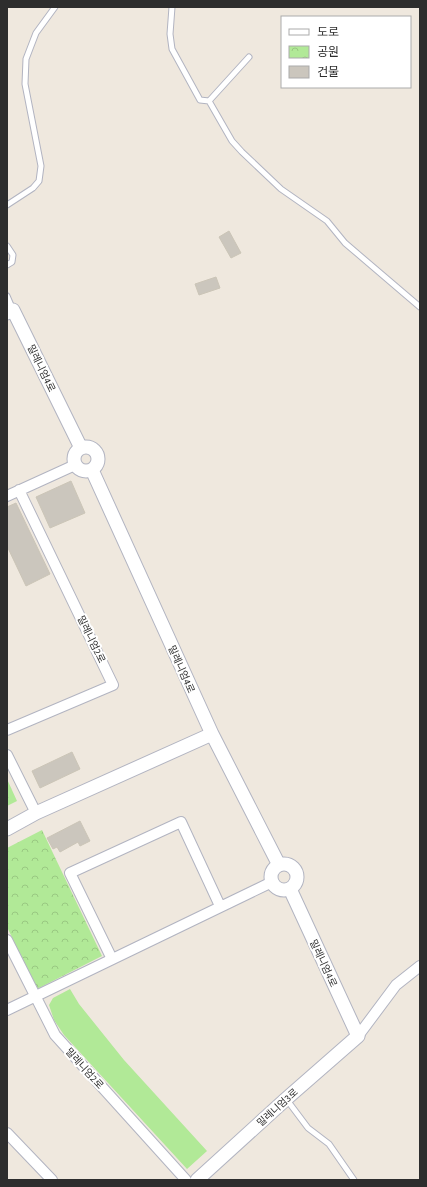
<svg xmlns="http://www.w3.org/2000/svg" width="427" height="1187" font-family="'Source Sans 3','Noto Sans KR',sans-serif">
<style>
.grass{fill:#b1e997}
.park{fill:url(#park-crowns)}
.building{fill:#cbc6bd;stroke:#cbc5b7}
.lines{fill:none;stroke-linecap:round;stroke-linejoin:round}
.lane-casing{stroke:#b2b4c1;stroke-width:7}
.street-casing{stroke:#b2b4c1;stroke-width:12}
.secondary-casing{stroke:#b2b4c1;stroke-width:15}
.lane{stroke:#fff;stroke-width:5}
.street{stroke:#fff;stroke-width:10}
.secondary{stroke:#fff;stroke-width:13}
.labels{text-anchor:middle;stroke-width:4;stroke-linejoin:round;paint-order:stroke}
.street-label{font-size:10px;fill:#2d2d2d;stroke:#fff}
</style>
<defs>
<pattern id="park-crowns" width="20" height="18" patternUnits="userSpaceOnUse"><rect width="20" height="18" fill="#b1e997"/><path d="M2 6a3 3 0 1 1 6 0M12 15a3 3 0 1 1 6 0" fill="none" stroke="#99c882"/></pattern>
</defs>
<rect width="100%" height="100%" fill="#efe8de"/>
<!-- grass -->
<path class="grass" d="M70 989 79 1004 124 1060 207 1151 187 1169 64 1035 54 1020 49 1005 53 998Z"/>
<!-- park -->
<path class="park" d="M7 779 17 801 7 806Z
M42 830 102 956 37 989 7 927V848Z"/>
<!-- building -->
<path class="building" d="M229 231 241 253 231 258 219 237Z
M216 277 220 288 199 295 195 284Z
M71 481 85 513 50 528 36 497Z
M16 503 50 574 26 586 7 546V507Z
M72 752 80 769 40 788 32 771Z
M80 821 90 841 80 846 78 842 60 852 57 847 53 849 47 838Z"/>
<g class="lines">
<defs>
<path id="lane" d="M172 7 170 34 172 49 200 100 209 101
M249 57 209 101 232 141 242 152 281 189 327 221 345 243 420 307
M7 205 33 188 39 181 41 166 25 84 26 59 36 33 55 7
M7 246 13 255 12 262 7 265
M7 296 13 310
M287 1100 308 1128 329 1144 354 1180"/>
<path id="street" d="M7 496 75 465
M7 730 113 685 19 490
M7 755 36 813
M7 940 55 1035 186 1180
M112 959 70 873 181 822 220 906
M7 1010 272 882
M358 1036 396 985 420 966
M7 1133 52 1180"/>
<path id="secondary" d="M7 313 13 310 81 448
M74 459a12 12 0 1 1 24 0a12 12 0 1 1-24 0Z
M92 470 212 734 279 865
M7 829 36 813 212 734
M271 877a13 13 0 1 1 26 0a13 13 0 1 1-26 0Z
M197 1180 286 1099 358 1036 290 889"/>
</defs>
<!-- lane casing -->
<use href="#lane" class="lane-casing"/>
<!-- street casing -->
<use href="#street" class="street-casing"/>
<!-- secondary casing -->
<use href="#secondary" class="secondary-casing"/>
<!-- lane -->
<use href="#lane" class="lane"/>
<!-- street -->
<use href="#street" class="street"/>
<!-- secondary -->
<use href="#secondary" class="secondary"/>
</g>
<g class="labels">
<!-- street labels -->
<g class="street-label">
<text transform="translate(42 368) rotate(64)" y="4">밀레니엄4로</text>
<text transform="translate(92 639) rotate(64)" y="4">밀레니엄2로</text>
<text transform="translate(182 669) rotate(66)" y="4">밀레니엄4로</text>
<text transform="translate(324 963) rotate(65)" y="4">밀레니엄4로</text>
<text transform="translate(85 1068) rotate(48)" y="4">밀레니엄2로</text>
<text transform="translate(277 1107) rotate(-42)" y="4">밀레니엄3로</text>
</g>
</g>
<!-- border -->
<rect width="427" height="1187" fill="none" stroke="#2d2d2d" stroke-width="16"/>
<!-- legend -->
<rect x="281" y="16" width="130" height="72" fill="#ffffff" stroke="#ababab"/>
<rect x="289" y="29" width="20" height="6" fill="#ffffff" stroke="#ababab"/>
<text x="317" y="36" font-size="12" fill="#2d2d2d">도로</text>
<rect x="289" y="46" width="20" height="12" fill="url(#park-crowns)" stroke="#ababab"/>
<text x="317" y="56" font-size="12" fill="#2d2d2d">공원</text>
<rect x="289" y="66" width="20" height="12" fill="#cbc6bd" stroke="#ababab"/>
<text x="317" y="76" font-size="12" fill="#2d2d2d">건물</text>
</svg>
